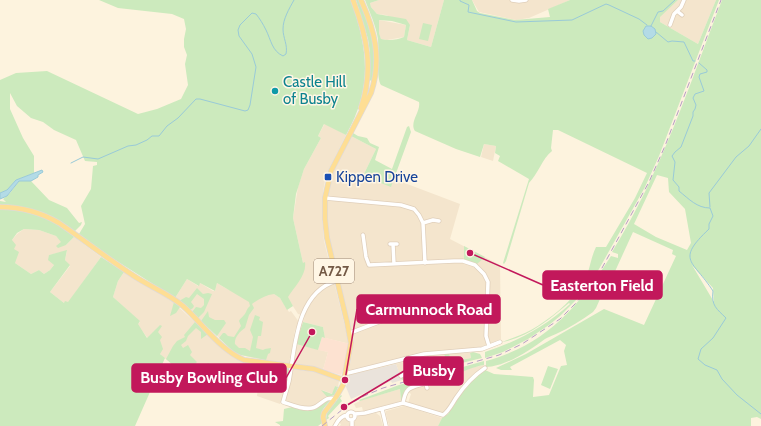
<svg xmlns="http://www.w3.org/2000/svg" width="761" height="426" font-family="Cabin,sans-serif">
<style>
.residential{fill:#f4e5cd}
.commercial{fill:#fde2d1}
.industrial{fill:#eae3db}
.green{fill:#cceabd;fill-rule:evenodd}
.water{fill:#b3dbe6;stroke:#99cad8}
.lines{fill:none;stroke-linecap:round;stroke-linejoin:round}
.stream{stroke:#99cad8;stroke-width:1}
.minor-casing{stroke:#e0cfba;stroke-width:5}
.major-casing{stroke:#e0dad6;stroke-width:6}
.minor{stroke:#fff;stroke-width:3.5}
.major{stroke:#fede94;stroke-width:4.5}
.rail{stroke:#b69ec5;stroke-width:1;stroke-dasharray:6 4;stroke-linecap:butt}
.culture-dot{fill:#0f9aa8;stroke:#fff6e5;stroke-width:1.5}
.transit-dot{fill:#1a4fb4;stroke:#fff6e5;stroke-width:1.5}
.labels{text-anchor:middle;stroke-width:3;stroke-linejoin:round;paint-order:stroke}
.shield{fill:#fff6e5;stroke:#9d8876;stroke-width:1}
.shield-label{font-size:14px;font-weight:bold;fill:#735946}
.culture-label{font-size:15px;fill:#0d838f;stroke:#fff6e5;text-anchor:start}
.transit-label{font-size:15px;fill:#164399;stroke:#fff6e5;text-anchor:start}
.leader{fill:none;stroke:#c2185b;stroke-width:1.5}
.callout-dot{fill:#c2185b;stroke:#fff6e5;stroke-width:1.5}
.callout{fill:#c2185b;stroke:#c2185b;stroke-width:1.5}
.callout-label{font-size:16px;text-anchor:middle;font-weight:bold;fill:#fff}
</style>
<rect width="100%" height="100%" fill="#fdf3de"/>
<!-- residential -->
<path class="residential" d="M379 0H444L431 47 407 40 410 25 386 15 377 14 371 7 370 3Z
M472 0H570L529 18 516 20 479 12Z
M678 0H716L698 44 660 22 659 17Z
M379 20 406 25 404 37 387 40 381 39 379 33Z
M325 123 346 135 326 175 323 192 322 216 324 241 349 343H346L325 338 323 327 303 322 305 316 298 314 287 297 303 263 293 218 298 187 304 169 321 138 318 136Z
M351 136 376 149 363 176 391 186 394 179 460 204 450 239 500 265 501 339 481 347 424 353 349 370 354 342 329 237 327 204 329 187 333 171Z
M484 144 496 146 493 161 481 157Z
M24 229 39 230 56 236 62 242 66 245 74 237 101 257 68 303H64L50 292 70 266 65 260 67 251 49 255 54 265 50 270 44 274 39 270 31 274 15 263 12 240 17 234Z
M124 272 173 302 232 356 242 362 264 364 262 387 285 390 280 404 257 396 258 387 219 381 207 374 195 375 167 360 162 356 156 349 137 324 140 322 113 297 118 281Z
M187 279 198 286 200 283 213 291H215L217 283 227 289 258 299 269 294H274L280 298 289 312 291 311 299 322 295 330 289 363 263 360 241 355 234 352 186 306 175 298Z
M296 344 328 352 323 370 308 366 293 364Z
M444 353 448 366 439 368 437 364H435L433 355Z
M449 353H470L471 358 450 362Z
M404 362 408 371 400 375 396 364Z
M484 365 482 369 445 412 440 413 408 403 411 394 407 391 414 388 424 387 428 389 430 388 429 381 457 374 470 368Z
M293 369 316 372 337 380 339 381 338 387 335 386 333 394 322 390 327 397 317 405 310 407 285 402 290 384Z
M400 389 401 401 363 411 362 407 356 408 354 404 362 400Z
M404 406 408 407 442 418 438 426H389L386 414V411Z
M376 413 380 416 383 426H354V421L358 416Z
M344 417 349 422 350 426H340L341 424 338 422Z"/>
<!-- commercial -->
<path class="commercial" d="M322 337 346 343H349L343 370 341 375 323 370 328 352 318 350Z"/>
<!-- industrial -->
<path class="industrial" d="M396 364 402 380 392 383 391 381 351 399 346 387 349 375Z"/>
<!-- green -->
<path class="green" d="M99 0H351C368 50 373 87 346 135L324 124 318 136 321 138 304 169 296 194 293 218 303 263 305 262C307 275 294 287 288 297L293 306 287 310 280 298 274 294C266 295 259 299 252 304L254 308 249 315 245 328C240 331 234 338 235 344L239 348H245L250 351 253 337 250 330 255 315 260 317 259 320 263 322 261 336H258L256 348 263 350 265 349 271 348 270 353 268 354 266 360 241 355 234 352 219 338 223 333H225L228 336 234 337 241 326 239 321C240 318 242 318 244 315 247 312 246 309 250 306L249 302 217 283 215 291 200 283 199 286 187 279 175 298 98 249 79 234 85 224 81 206 91 189 93 166 97 165V162L85 161 76 140 54 130 43 122 31 118 17 106 10 93V109L23 138 34 156V173L16 180 7 190 0 193V80L16 73 47 71 138 114 157 109 181 99 188 85 185 64 187 55 184 47V39L186 29 184 19 172 14 118 8Z
M356 0H360C370 24 381 55 372 81L369 80 370 53 368 39Z
M365 0H379L370 3 371 7 377 14 406 19 410 25 407 40 431 47 444 0H472L477 11 480 13 515 20 550 17 548 9 570 0H678L660 17V22L698 44 716 0H719L659 156 645 187 599 269 580 296 560 316 549 325 528 339 503 352 485 358V352C516 342 545 327 570 304L569 303C550 319 527 338 502 342 512 338 522 335 531 330 550 319 570 303 582 285 590 273 590 259 596 247H606L635 198 647 173 558 130H553L551 148 552 151C542 159 538 174 529 183L506 261 504 264 503 263 529 179 498 161 500 156 495 153 496 146 484 144 480 157 456 149 415 131C409 122 421 112 419 102L381 85C376 77 379 52 378 39 376 26 370 13 365 0ZM379 20 392 21 406 25 404 37C397 40 389 41 381 39L379 33Z
M722 0H761V419L757 417 751 418V426H438L442 418 448 414 460 394 475 377 485 370 494 374 533 377 534 380 533 397 549 395 561 366 567 365 564 351 566 345 560 340 510 367 512 370H501L496 368 526 354 604 309 644 325 676 256 672 254 673 250 633 232 612 278 609 279 596 308 593 312C582 320 569 328 556 334 552 336 548 337 545 339 530 350 505 367 486 367V361C547 344 578 307 611 256L618 258V254L612 252C661 173 689 86 722 0ZM657 175 668 178 669 192 685 209 691 243 687 250 656 237 634 224ZM692 265 713 288 714 302Z
M423 23 432 25 428 41 419 39Z
M409 126 411 132 391 187 363 176 376 149 351 136 353 133 358 136 367 138 370 143 379 147 375 160 392 169 407 127Z
M19 181H31L49 200 67 208 79 223 82 222 81 225 74 232 53 217 74 237 66 245 58 248 56 246 61 242 56 236 39 230 24 229 17 233 12 240 16 245 14 249 19 252 15 263 31 274 39 270 44 274 50 270 54 265 48 260 49 255 67 250 65 260 70 265 50 292 64 303 65 301 68 302 101 257 124 272 118 281 113 297 140 321 138 324 147 338 160 325 162 326 158 332 162 337 160 340 163 349 160 354 165 358 135 426H0V201L6 202 3 199 10 193Z
M464 246 485 257 477 264 464 259Z
M197 288 203 294 208 293 212 294 204 312 198 318 192 312 196 307 201 308 204 305V299L197 294 191 302 194 306 193 308 190 310 179 301 186 297 189 298Z
M174 302 180 307 176 313 170 316Z
M208 311 209 317 215 320H224L226 323 217 336 201 321Z
M195 322 208 334 201 339V332L196 328 188 336 186 341 181 345 183 348 188 345 192 352 190 355 197 362 188 371 195 375 201 372 208 363 210 365 208 369 217 375 226 366 221 377 222 379 232 380 235 376 237 377 236 380C239 383 243 383 246 381L251 363H253L250 386H237L218 383 206 374 203 375 197 378H194L186 372 176 368 166 359 173 346 177 341 185 337 184 335Z
M303 322 323 327 325 338 322 337 318 350 296 344Z
M473 352 480 354 482 358 417 374 402 380 401 378 410 373 447 366 444 353H449L451 362 471 358 470 353Z
M484 361V365C473 367 461 371 453 379 446 375 415 382 409 387 404 391 403 395 402 401H401L400 389 360 401 359 400 399 385Z
M264 364 289 368 285 390 262 387Z
M548 366 558 369 550 389 541 385Z
M335 386 338 387 335 395 327 397 321 390 332 394Z
M341 395 342 396 340 398 342 401 328 416 329 418 326 420 327 412Z
M331 399C325 408 318 411 322 423L318 426H280V425L275 422 283 421 284 409 292 407 312 410Z"/>
<!-- water -->
<path class="water" d="M646 26H651L655 29 656 34 652 38 648 39 644 35 643 31Z
M42 170 43 172 38 175V177L31 181H19L7 196 0 199V193L7 190 16 180Z"/>
<g class="lines">
<!-- stream -->
<path class="stream" d="M460 0V1L469 5 468 12 516 22 572 20 606 4 609 5 639 19 647 25
M651 26 658 12 663 11 675 0
M656 32 668 42 672 41 684 42 693 61H695
M699 63 707 70V72L700 74 699 77 704 91 695 94 693 98 696 105 695 109 693 112V116L681 147 675 152 672 156 675 162 673 180 679 187V191C689 199 697 208 710 208L713 216 709 224V229C675 261 693 260 713 291 711 306 717 309 726 318L713 338 701 349 698 359 705 365 717 370 722 379 737 395 761 414
M71 163 83 157 98 159 128 146 136 145 147 140 152 136H159L167 126 178 118 196 99H200L245 111 248 110 250 105 256 67 252 54 239 36 238 30 240 25 252 13 256 14C260 19 263 24 266 30 271 40 272 51 283 56L286 54C288 45 283 38 283 29 283 19 289 9 294 0
M710 207 709 193 736 157 749 146 761 129"/>
<defs>
<path id="minor" d="M512 0 519 1 526 0
M677 11 682 15
M670 25 674 14 681 7 684 0
M325 198 401 205 414 209 419 215 423 223 425 263
M423 223 433 220 439 221
M363 235 366 257 369 265 454 261H463L475 265 484 274 488 282 486 336 489 346
M390 244H397
M393 244 394 264
M332 263 339 262 342 272 335 274
M474 301H487
M350 333 423 305 448 300 469 301
M405 359 408 367 411 372H416L437 366
M428 359 430 368
M346 373H348L424 354 482 349 500 342
M401 376 410 371
M335 399C325 395 320 407 312 408 303 410 292 405 283 402 285 395 287 388 289 381 295 348 296 293 336 281
M403 403C406 386 410 388 426 383L427 388
M382 409 386 426
M347 416a4 4 0 1 1 8 0a4 4 0 1 1-8 0Z
M355 414 365 413 403 403 443 415C449 411 452 404 456 398 464 386 473 376 485 368
M352 420V426
M335 426C338 420 341 416 347 415"/>
<path id="major" d="M353 0C367 37 374 69 361 108
M0 207C20 207 42 213 59 223 84 240 108 259 134 276 149 286 169 294 183 306 203 324 219 349 244 360L314 369 344 380
M325 426 323 417 324 413 336 397 343 385 351 343 347 322 327 238 325 219V198L331 171 371 93C382 59 375 31 361 0"/>
</defs>
<!-- minor casing -->
<use href="#minor" class="minor-casing"/>
<!-- major casing -->
<use href="#major" class="major-casing"/>
<!-- minor -->
<use href="#minor" class="minor"/>
<!-- major -->
<use href="#major" class="major"/>
<!-- rail -->
<path class="rail" d="M322 426 348 405 364 396 383 388 499 355 522 344 560 319 575 304 589 288 602 268 649 182 665 146 721 0"/>
</g>
<!-- markers -->
<circle class="culture-dot" cx="275" cy="91" r="4"/>
<rect class="transit-dot" x="324" y="173" width="8" height="8" rx="2"/>
<g class="labels">
<!-- shield labels -->
<rect class="shield" x="314" y="259" width="40" height="24" rx="3"/>
<g class="shield-label">
<text x="334" y="276">A727</text>
</g>
<!-- culture labels -->
<g class="culture-label">
<text x="283" y="87">Castle Hill<tspan x="283" dy="17">of Busby</tspan></text>
</g>
<!-- transit labels -->
<g class="transit-label">
<text x="336" y="182">Kippen Drive</text>
</g>
</g>
<!-- callouts -->
<path class="leader" d="M470 253L543 285M345 380L357 309M344 407L404 371M312 332L286 378"/>
<g class="callout-dot">
<circle cx="470" cy="253" r="4"/>
<circle cx="345" cy="380" r="4"/>
<circle cx="344" cy="407" r="4"/>
<circle cx="312" cy="332" r="4"/>
</g>
<g class="callout">
<rect x="543" y="271" width="119" height="28" rx="4"/>
<rect x="357" y="295" width="143" height="28" rx="4"/>
<rect x="404" y="357" width="59" height="28" rx="4"/>
<rect x="132" y="364" width="154" height="28" rx="4"/>
</g>
<g class="callout-label">
<text x="602" y="291">Easterton Field</text>
<text x="429" y="315">Carmunnock Road</text>
<text x="434" y="376">Busby</text>
<text x="209" y="383">Busby Bowling Club</text>
</g>
</svg>
